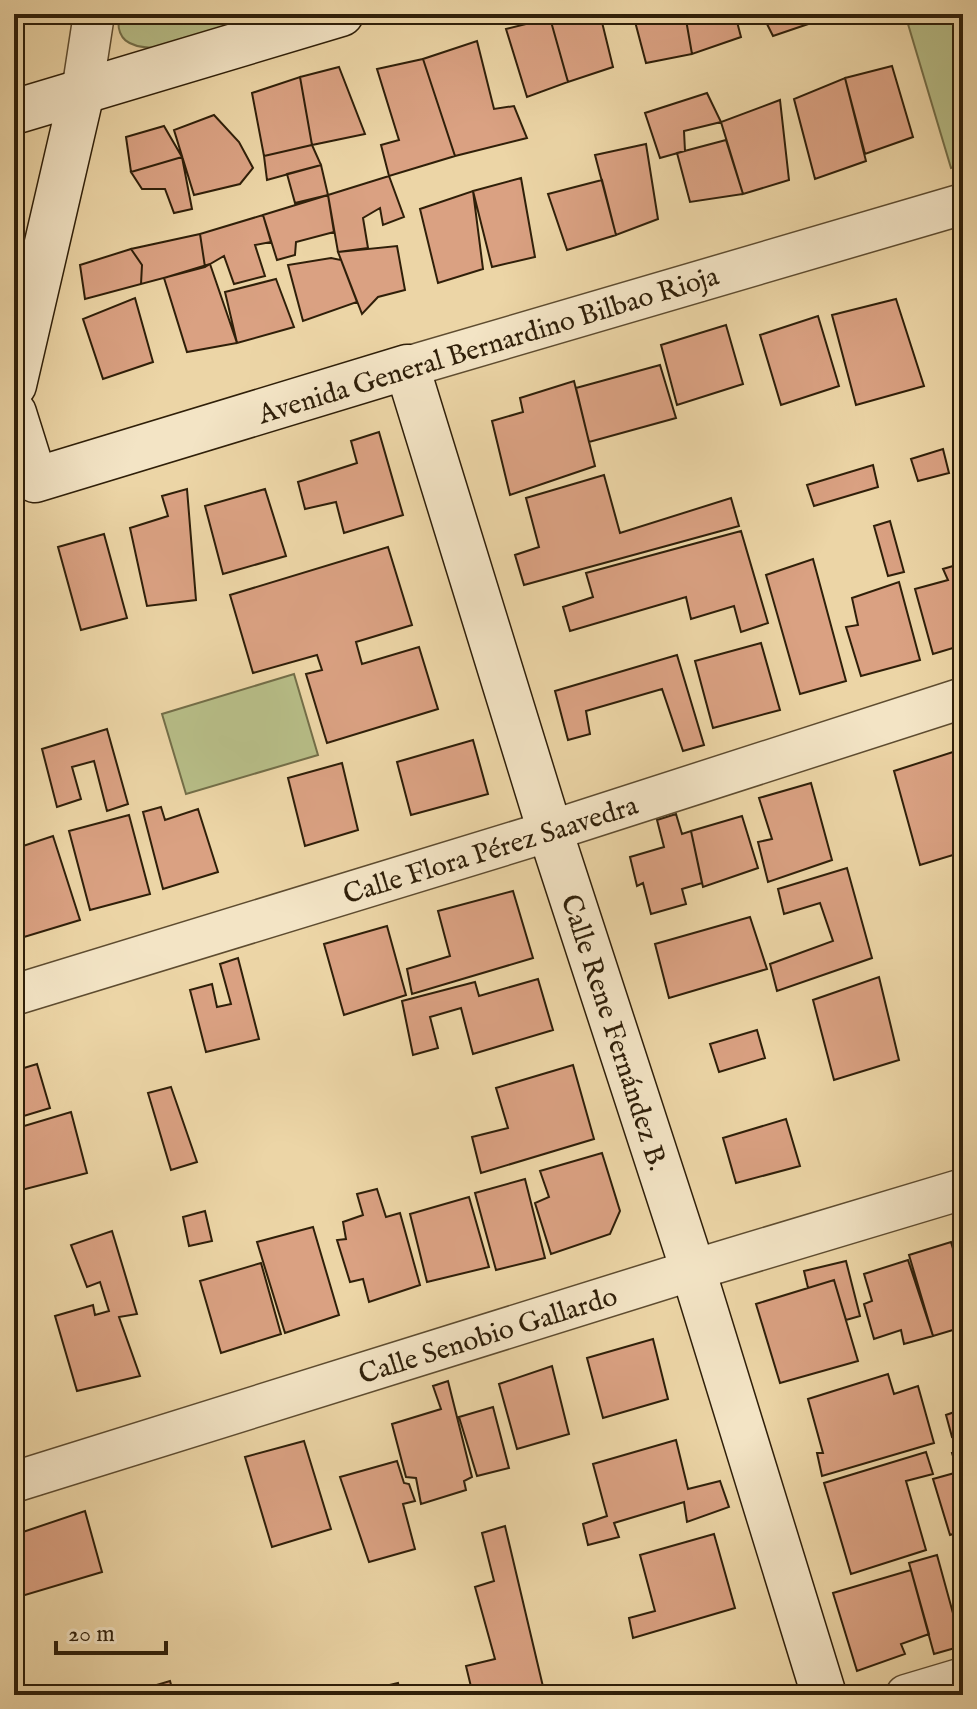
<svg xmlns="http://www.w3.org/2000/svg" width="977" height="1709" font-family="'IM FELL English',serif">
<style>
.green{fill:#b7bd87;stroke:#736e48;stroke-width:2}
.building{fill:#daa182;stroke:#2f1f09;stroke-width:2}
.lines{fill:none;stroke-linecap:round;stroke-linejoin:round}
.street-casing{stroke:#5e4c30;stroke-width:43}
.secondary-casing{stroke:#2f1f09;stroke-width:47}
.street{stroke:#f3e4c5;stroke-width:40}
.secondary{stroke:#f3e4c5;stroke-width:44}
.labels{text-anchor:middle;stroke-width:7;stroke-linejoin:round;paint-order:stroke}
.street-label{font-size:28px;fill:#2f1f09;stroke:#f3e4c5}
</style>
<rect width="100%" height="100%" fill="#ecd5a6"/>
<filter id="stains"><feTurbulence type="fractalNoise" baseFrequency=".0025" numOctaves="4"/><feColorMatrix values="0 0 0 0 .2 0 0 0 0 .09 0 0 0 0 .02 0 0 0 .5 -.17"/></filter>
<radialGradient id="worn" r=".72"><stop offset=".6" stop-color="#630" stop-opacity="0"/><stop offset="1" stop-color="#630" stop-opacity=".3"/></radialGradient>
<!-- green -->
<path class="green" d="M119 14H264L153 48C129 47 115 40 119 14Z
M905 14H963V164L951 168Z
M294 674 318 755 186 794 162 714Z"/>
<!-- building -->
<path class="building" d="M567 14H600L613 67 568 82 550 18Z
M633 14H685L692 54 646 63Z
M685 14H735L741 37 692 54Z
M762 14H815L817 21 773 36Z
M550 18 568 82 527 97 506 29Z
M477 41 494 109 514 106 527 138 455 156 423 59Z
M423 59 455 156 389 176 381 145 399 140 377 69Z
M892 66 913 137 865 154 845 78Z
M339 67 365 134 312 145 300 77Z
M300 77 312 145 264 156 252 93Z
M845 78 866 161 815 179 794 99Z
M707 93 721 122 684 131 685 151 660 158 645 113Z
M780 100 789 180 743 194 721 122Z
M214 115 239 142 253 168 240 184 194 195 174 130Z
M164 126 182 157 131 172 126 137Z
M726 140 743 194 690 202 677 153Z
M646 144 658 219 616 235 595 155Z
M312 145 321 165 267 180 264 156Z
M182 157 192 209 174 213 165 189H142L131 172Z
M321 165 328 195 295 203 287 174Z
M389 176 404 217 383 225 380 208 363 218 368 248 338 252 328 195Z
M521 178 535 257 492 267 473 191Z
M602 180 616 235 567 250 548 194Z
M473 191 483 269 438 283 420 209Z
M328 195 334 232 296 242 295 255 277 260 263 215Z
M263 215 271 242 255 245 265 276 234 284 224 256 205 267 200 234Z
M200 234 205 267 141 284 142 265 131 249Z
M397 246 405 290 378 297 362 314 338 252Z
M131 249 142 265 141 284 85 299 80 265Z
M331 258 341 260 357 302 303 321 288 265Z
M210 264 237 343 187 352 164 278Z
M276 279 294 327 237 343 225 292Z
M135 298 153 362 103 379 83 319Z
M896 299 924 386 856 405 832 315Z
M818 316 839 386 781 405 760 335Z
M726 325 743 384 677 405 661 345Z
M660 365 676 418 589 442 576 388Z
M574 381 595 466 510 495 492 421 523 412 520 398Z
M379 432 403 515 344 533 336 502 305 509 298 482 357 463 351 441Z
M943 449 949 473 918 481 911 459Z
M873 465 878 487 814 506 807 485Z
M604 475 620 533 731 498 739 526 524 585 515 555 539 547 526 498Z
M187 489 196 600 147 606 130 528 168 516 162 496Z
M265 489 286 556 223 574 205 506Z
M890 521 904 572 888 576 874 526Z
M741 531 768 623 741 632 734 606 691 619 686 597 570 631 563 607 593 597 586 573Z
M104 534 127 618 81 630 58 547Z
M388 547 412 625 356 642 362 664 419 647 438 709 327 743 306 674 322 670 317 655 253 673 230 595Z
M813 559 846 681 800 694 766 575Z
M963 563V645L933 654 915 589 948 580 943 569Z
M899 582 920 660 861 676 846 627 858 625 852 598Z
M761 643 780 710 713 728 695 661Z
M677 655 704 745 683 751 662 689 586 711 590 734 568 740 555 691Z
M107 729 128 804 107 811 94 761 72 767 81 799 57 807 42 749Z
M473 740 488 794 411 815 397 762Z
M956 751 963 775V852L920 865 894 771Z
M342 763 358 830 305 846 288 778Z
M811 783 832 860 768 882 758 842 772 839 759 798Z
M161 807 165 820 198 809 218 872 163 889 143 812Z
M676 814 682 834 691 831 702 883 682 889 686 904 651 914 643 883 637 886 630 857 664 847 657 820Z
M129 815 150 894 90 910 69 831Z
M742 816 758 868 703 887 691 831Z
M53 836 80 920 24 937 14 908V849Z
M847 868 872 958 777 991 770 964 833 941 820 903 784 914 778 889Z
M513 891 533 958 412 994 407 969 450 956 438 911Z
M750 917 767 969 669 998 655 944Z
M387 926 406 995 344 1015 324 944Z
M238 958 259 1039 206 1052 190 990 212 984 217 1007 231 1004 220 964Z
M879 977 899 1060 834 1080 813 1000Z
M538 979 553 1030 473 1054 461 1008 430 1017 438 1048 413 1055 402 1001 475 982 479 996Z
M757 1030 765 1058 719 1072 710 1044Z
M37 1064 50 1108 14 1119V1071Z
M573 1065 594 1139 481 1173 472 1137 508 1128 496 1088Z
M171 1087 197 1162 171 1170 148 1093Z
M71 1112 87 1173 14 1192V1129Z
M786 1119 800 1166 736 1183 723 1138Z
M602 1153 620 1211 610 1234 551 1254 535 1203 549 1197 540 1171Z
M525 1179 545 1258 496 1270 475 1193Z
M377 1189 386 1217 400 1213 420 1285 369 1302 363 1279 350 1282 337 1240 346 1239 343 1222 363 1215 357 1194Z
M469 1197 489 1267 427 1282 410 1214Z
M205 1211 212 1241 189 1246 183 1217Z
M313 1227 339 1315 285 1333 257 1242Z
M112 1231 137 1314 119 1317 140 1376 77 1391 55 1316 93 1305 95 1315 109 1311 100 1282 87 1287 71 1245Z
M951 1242 963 1282V1327L933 1336 909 1255Z
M908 1260 933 1336 904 1344 901 1330 874 1339 864 1304 872 1301 864 1274Z
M846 1261 860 1316 846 1320 834 1280 808 1288 804 1271Z
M261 1263 281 1334 221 1353 200 1281Z
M834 1280 858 1361 780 1383 756 1304Z
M653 1339 668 1399 603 1418 587 1358Z
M552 1366 569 1434 517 1449 499 1384Z
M888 1374 894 1394 918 1386 934 1443 822 1476 817 1453H823L808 1399Z
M448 1381 472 1477 464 1481 466 1490 421 1504 416 1478 406 1477 392 1424 441 1409 433 1386Z
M493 1407 509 1468 477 1476 459 1417Z
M963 1409V1434L952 1437 946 1415Z
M676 1440 688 1489 720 1481 729 1507 687 1522 684 1502 614 1523 619 1537 588 1545 583 1524 607 1516 593 1464Z
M304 1441 331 1529 272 1547 245 1457Z
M963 1450V1531L950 1535 933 1479 958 1472 952 1453Z
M926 1452 933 1474 906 1481 926 1550 851 1574 824 1483Z
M397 1461 404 1483 409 1484 415 1501 403 1504 415 1549 369 1562 340 1477Z
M85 1511 102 1572 15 1598 14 1535Z
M505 1526 545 1695H473L466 1666 495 1659 475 1587 494 1581 482 1533Z
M714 1534 735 1608 633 1638 629 1618 655 1611 640 1555Z
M937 1555 962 1646 934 1654 909 1563Z
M911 1570 929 1634 901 1644 905 1654 857 1671 833 1593Z
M170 1681 174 1695H123Z
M398 1683 401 1695H379L377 1688Z"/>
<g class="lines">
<defs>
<g id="street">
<path d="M82 92 94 14"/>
<path d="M407 367 963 204"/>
<path id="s1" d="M14 995 550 831 963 698"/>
<path id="s2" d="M14 1482 693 1270 963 1189"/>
<path d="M906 1695 963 1678"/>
</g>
<g id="secondary">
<path d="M14 112 341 14"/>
<path d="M14 385 82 92"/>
<path id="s3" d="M14 413 35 480 407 367 550 831 693 1270 824 1695"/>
</g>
</defs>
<!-- street casing -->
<use href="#street" class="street-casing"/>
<!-- secondary casing -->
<use href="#secondary" class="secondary-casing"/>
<!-- street -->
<use href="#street" class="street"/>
<!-- secondary -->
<use href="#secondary" class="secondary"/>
</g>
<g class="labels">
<!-- street labels -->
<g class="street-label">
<text transform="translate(488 344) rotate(-17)" y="10">Avenida General Bernardino Bilbao Rioja</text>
<text dy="10" stroke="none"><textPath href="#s1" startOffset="498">Calle Flora Pérez Saavedra</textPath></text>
<text dy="10" stroke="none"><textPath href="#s3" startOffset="1156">Calle Rene Fernández B.</textPath></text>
<text dy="10" stroke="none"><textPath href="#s2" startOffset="496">Calle Senobio Gallardo</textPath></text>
</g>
</g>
<!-- margin -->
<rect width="977" height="1709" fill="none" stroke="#ecd5a6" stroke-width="48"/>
<rect x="16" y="16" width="945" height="1677" fill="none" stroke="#2f1f09" stroke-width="4"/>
<rect x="24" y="24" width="929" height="1661" fill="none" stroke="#2f1f09" stroke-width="2"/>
<!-- scale -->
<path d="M56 1641v12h110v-12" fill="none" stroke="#2f1f09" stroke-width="4"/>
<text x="68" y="1641" font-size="24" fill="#2f1f09" stroke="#f3e4c5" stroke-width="6" paint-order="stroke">20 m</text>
<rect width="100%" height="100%" filter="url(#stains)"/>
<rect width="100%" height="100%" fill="url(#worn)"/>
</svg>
